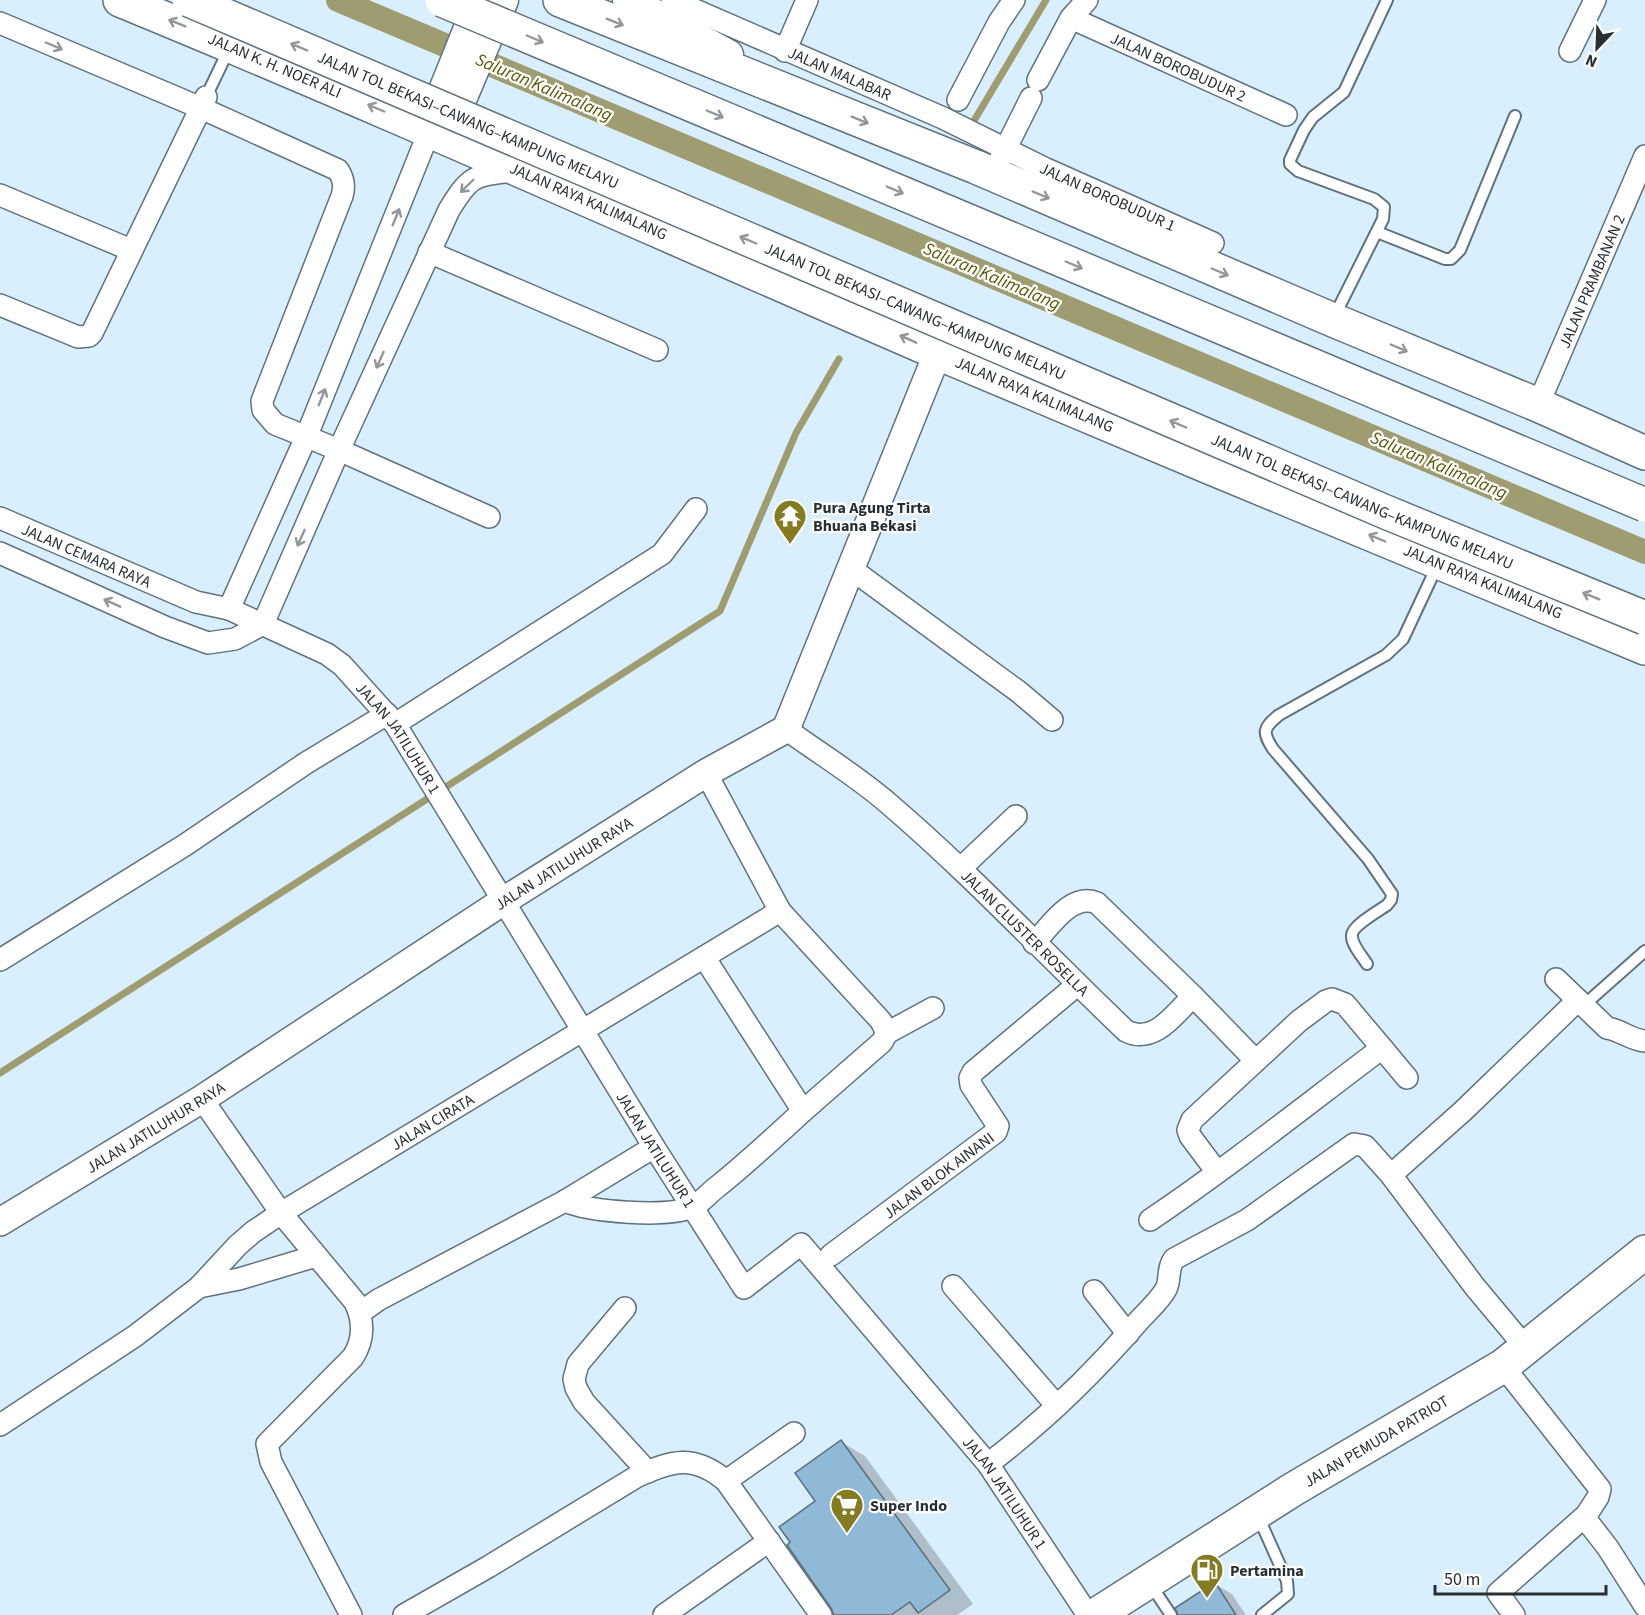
<svg xmlns="http://www.w3.org/2000/svg" width="1645" height="1615" font-family="'Source Sans 3',sans-serif">
<style>
.shadow{fill:#0003}
.lines{fill:none;stroke-linecap:round;stroke-linejoin:round}
.stream{stroke:#9e9c70;stroke-width:7}
.canal{stroke:#9e9c70;stroke-width:24}
.building{fill:#8fb9d6;stroke:#5b6d7a;stroke-width:1.5}
.service-casing{stroke:#5f727e;stroke-width:14}
.minor-casing{stroke:#5f727e;stroke-width:24}
.tertiary-casing{stroke:#5f727e;stroke-width:30}
.secondary-casing{stroke:#5f727e;stroke-width:33}
.primary-casing{stroke:#5f727e;stroke-width:36}
.service{stroke:#fff;stroke-width:10}
.minor{stroke:#fff;stroke-width:21}
.tertiary{stroke:#fff;stroke-width:27}
.secondary{stroke:#fff;stroke-width:30}
.primary{stroke:#fff;stroke-width:33}
.motorway-bridge-casing{stroke:#5f727e;stroke-width:36;stroke-linecap:butt}
.motorway-bridge{stroke:#fff;stroke-width:33}
.oneway{stroke:#93979a}
.labels{text-anchor:middle;stroke-width:4.5;stroke-linejoin:round;paint-order:stroke}
.street-label{font-size:16px;fill:#272f34;stroke:#fff}
.poi-label{font-size:16px;font-weight:bold;fill:#272f34;stroke:#fff;text-anchor:start}
.water-label{font-size:18px;font-style:italic;fill:#5c5709;stroke:#fff}
</style>
<rect width="100%" height="100%" fill="#daeffd"/>
<!-- shadow -->
<path class="shadow" d="M841 1442 865 1456 973 1604 957 1615H835L818 1501Z
M1215 1584 1232 1594 1246 1615H1180Z"/>
<g class="lines">
<!-- stream -->
<path class="stream" d="M975 119 1046 0
M0 1073 720 611 796 433 839 359"/>
<!-- canal -->
<path class="canal" d="M338 0 1645 552"/>
</g>
<!-- building -->
<path class="building" d="M841 1440 950 1590 918 1613 910 1602 891 1615H834L831 1608 787 1545 790 1542 779 1527 815 1501 795 1473Z
M1215 1582 1236 1615H1178L1175 1608Z"/>
<g class="lines">
<defs>
<path id="service" d="M206 97 229 49
M1377 232 1445 259H1451L1460 250 1515 116
M1335 315 1383 219 1384 207 1374 199 1298 171 1290 164V160L1304 130 1313 117 1344 92 1387 0
M1367 964C1362 956 1351 944 1352 935 1352 926 1380 910 1387 905L1391 900 1392 894 1368 859 1273 749C1262 732 1263 728 1279 715L1386 655 1403 639 1438 564
M1583 1006 1645 951
M1258 1516 1287 1581 1288 1594 1262 1615
M1151 1585 1171 1615"/>
<g id="minor">
<path id="s1" d="M672 0 943 118 1044 168 1213 243"/>
<path id="s2" d="M1071 18 1286 115"/>
<path d="M0 23 201 108 338 170C344 179 345 186 342 196L262 401 263 410 275 424 339 450 489 517"/>
<path d="M785 51 807 0"/>
<path d="M1570 51 1595 0"/>
<path d="M1038 80 1071 18 1087 0"/>
<path d="M958 100 999 22 1014 0"/>
<path d="M999 162 1031 98"/>
<path d="M0 195 131 250"/>
<path d="M429 252 657 350"/>
<path d="M0 305 78 337 89 336 92 333 206 97"/>
<path id="s3" d="M1538 405 1645 156"/>
<path id="s4" d="M0 518 196 602 229 609 307 435 429 132"/>
<path d="M0 553 165 627 208 643 235 639 263 624 339 450 449 210C471 174 474 176 514 171"/>
<path d="M850 568 1019 692 1052 720"/>
<path id="s5" d="M229 609 327 654 342 665 395 724 654 1147 744 1288 801 1244 988 1464 1088 1615"/>
<path d="M395 724 662 554 696 509"/>
<path id="s6" d="M786 729C820 754 857 776 889 804 972 875 1047 956 1126 1031 1154 1045 1175 1014 1193 996"/>
<path d="M706 773 780 911"/>
<path d="M961 868 1016 816"/>
<path d="M1034 943C1050 927 1071 892 1097 903L1193 996 1255 1060"/>
<path d="M704 957 803 1111 882 1042 887 1033 933 1008"/>
<path d="M0 960 185 845 306 763 387 714"/>
<path d="M1556 979 1607 1028C1621 1030 1631 1040 1645 1041"/>
<path d="M1382 1048 1407 1078"/>
<path d="M202 1099 281 1213 355 1302C364 1321 364 1340 353 1357L267 1444 271 1462 351 1615"/>
<path d="M1391 1175 1463 1111 1578 1000"/>
<path d="M565 1201C590 1212 667 1218 692 1207 701 1203 709 1193 717 1187 747 1163 775 1137 803 1111"/>
<path d="M1150 1220C1230 1166 1305 1106 1382 1048L1345 1004 1332 999 1326 1001 1299 1021 1192 1120 1188 1130 1190 1136 1217 1172"/>
<path id="s7" d="M831 1255 996 1132 998 1126 971 1085 970 1078 973 1072 1077 985"/>
<path d="M953 1286 1057 1406"/>
<path d="M199 1287 239 1279 316 1256"/>
<path d="M1094 1291 1128 1334"/>
<path d="M625 1308 578 1364 574 1379 576 1388 584 1402 648 1472"/>
<path d="M360 1313 378 1300 565 1201 654 1147"/>
<path d="M1503 1366 1600 1489 1598 1497 1585 1517"/>
<path id="s8" d="M0 1425 135 1336 199 1287 238 1245 253 1232 281 1213 780 911 881 1021 887 1033"/>
<path d="M988 1464C1042 1423 1092 1375 1136 1324 1145 1313 1159 1302 1166 1289 1171 1279 1167 1268 1174 1259L1247 1220 1354 1144 1365 1146 1391 1175 1475 1287 1526 1348"/>
<path d="M726 1481 794 1433"/>
<path d="M404 1615 488 1567 636 1477C672 1460 694 1454 726 1481L821 1615"/>
<path d="M664 1615 769 1541"/>
<path d="M1514 1615 1498 1593 1584 1517 1608 1548 1645 1606"/>
</g>
<g id="tertiary">
<path id="s9" d="M0 1222 202 1099 505 900 706 773 786 729 938 352"/>
</g>
<path id="secondary" d="M628 0 728 55
M446 135 503 0"/>
<g id="primary">
<path id="s10" d="M120 0C395 113 665 235 938 353 1173 453 1409 550 1645 648"/>
<path d="M560 0 976 167 1333 320 1538 405 1645 453"/>
<path d="M429 132 482 0"/>
<path id="s11" d="M1096 1615 1292 1490 1503 1366 1645 1252"/>
</g>
</defs>
<!-- service casing -->
<use href="#service" class="service-casing"/>
<!-- minor casing -->
<use href="#minor" class="minor-casing"/>
<!-- tertiary casing -->
<use href="#tertiary" class="tertiary-casing"/>
<!-- secondary casing -->
<use href="#secondary" class="secondary-casing"/>
<!-- primary casing -->
<use href="#primary" class="primary-casing"/>
<!-- service -->
<use href="#service" class="service"/>
<!-- minor -->
<use href="#minor" class="minor"/>
<!-- tertiary -->
<use href="#tertiary" class="tertiary"/>
<!-- secondary -->
<use href="#secondary" class="secondary"/>
<!-- primary -->
<use href="#primary" class="primary"/>
<defs>
<g id="motorway-bridge">
<path id="s12" d="M189 0 1388 513 1645 618"/>
<path d="M442 0 1645 505"/>
</g>
</defs>
<!-- motorway-bridge casing -->
<use href="#motorway-bridge" class="motorway-bridge-casing"/>
<!-- motorway-bridge -->
<use href="#motorway-bridge" class="motorway-bridge"/>
</g>
<!-- one-way arrows -->
<defs><path id="oneway-shaft" d="M-6 0H5M1.5-3L5.5 0L1.5 3" fill="none" stroke-width="1.6" stroke-linecap="round" stroke-linejoin="round" transform="scale(1.5)"/></defs>
<g class="oneway">
<use href="#oneway-shaft" transform="translate(615 22) rotate(22)"/>
<use href="#oneway-shaft" transform="translate(177 23) rotate(-158)"/>
<use href="#oneway-shaft" transform="translate(535 39) rotate(23)"/>
<use href="#oneway-shaft" transform="translate(54 46) rotate(23)"/>
<use href="#oneway-shaft" transform="translate(299 47) rotate(-157)"/>
<use href="#oneway-shaft" transform="translate(376 108) rotate(-157)"/>
<use href="#oneway-shaft" transform="translate(715 114) rotate(23)"/>
<use href="#oneway-shaft" transform="translate(860 120) rotate(22)"/>
<use href="#oneway-shaft" transform="translate(467 186) rotate(136)"/>
<use href="#oneway-shaft" transform="translate(895 190) rotate(23)"/>
<use href="#oneway-shaft" transform="translate(1041 195) rotate(23)"/>
<use href="#oneway-shaft" transform="translate(396 217) rotate(-68)"/>
<use href="#oneway-shaft" transform="translate(748 240) rotate(-157)"/>
<use href="#oneway-shaft" transform="translate(1074 265) rotate(23)"/>
<use href="#oneway-shaft" transform="translate(1220 272) rotate(23)"/>
<use href="#oneway-shaft" transform="translate(908 339) rotate(-156)"/>
<use href="#oneway-shaft" transform="translate(1399 348) rotate(23)"/>
<use href="#oneway-shaft" transform="translate(380 360) rotate(114)"/>
<use href="#oneway-shaft" transform="translate(322 397) rotate(-68)"/>
<use href="#oneway-shaft" transform="translate(1178 424) rotate(-157)"/>
<use href="#oneway-shaft" transform="translate(301 538) rotate(114)"/>
<use href="#oneway-shaft" transform="translate(1377 538) rotate(-157)"/>
<use href="#oneway-shaft" transform="translate(1591 596) rotate(-158)"/>
<use href="#oneway-shaft" transform="translate(112 603) rotate(-156)"/>
</g>
<!-- icons -->
<defs>
<symbol id="temple-pin" viewBox="-11 -11 22 30"><path d="M0 17L-7.5 6A9.5 9.5 0 1 1 7.5 6Z" fill="#837c23" stroke="#fff"/><path d="M0-6L5-2H3V0L6.5 2.5H4V6H1.5V3h-3V6H-4V2.5H-6.5L-3 0V-2H-5Z" fill="#fff"/></symbol>
<symbol id="supermarket-pin" viewBox="-11 -11 22 30"><path d="M0 17L-7.5 6A9.5 9.5 0 1 1 7.5 6Z" fill="#837c23" stroke="#fff"/><path d="M-6-5.5h2.5l.6 2H6L4.5 2H-2.5L-4.4-4H-6ZM-1.5 3.2a1.3 1.3 0 1 0 .1 0ZM3 3.2a1.3 1.3 0 1 0 .1 0Z" fill="#fff"/></symbol>
<symbol id="fuel-pin" viewBox="-11 -11 22 30"><path d="M0 17L-7.5 6A9.5 9.5 0 1 1 7.5 6Z" fill="#837c23" stroke="#fff"/><path d="M-5.5-6h7V0h2V4h1.3V-2.5L3-4.5l.8-.8L6-3V5H2.5V1h-1V6h-7ZM-4.2-4.7v3.2H.2V-4.7Z" fill="#fff"/></symbol>
</defs>
<g fill-rule="evenodd">
<use href="#temple-pin" x="771" y="497" width="38" height="52"/>
<use href="#supermarket-pin" x="828" y="1486" width="38" height="52"/>
<use href="#fuel-pin" x="1188" y="1551" width="38" height="52"/>
</g>
<g class="labels">
<!-- street labels -->
<g class="street-label">
<text dy="6" stroke="none"><textPath href="#s10" startOffset="168">JALAN K. H. NOER ALI</textPath></text>
<text dy="6" stroke="none"><textPath href="#s2" startOffset="118">JALAN BOROBUDUR 2</textPath></text>
<text dy="6" stroke="none"><textPath href="#s1" startOffset="183">JALAN MALABAR</textPath></text>
<text dy="6" stroke="none"><textPath href="#s12" startOffset="304">JALAN TOL BEKASI–CAWANG–KAMPUNG MELAYU</textPath></text>
<text dy="6" stroke="none"><textPath href="#s1" startOffset="478">JALAN BOROBUDUR 1</textPath></text>
<text dy="6" stroke="none"><textPath href="#s10" startOffset="510">JALAN RAYA KALIMALANG</textPath></text>
<text dy="6" stroke="none"><textPath href="#s3" startOffset="135">JALAN PRAMBANAN 2</textPath></text>
<text dy="6" stroke="none"><textPath href="#s12" startOffset="790">JALAN TOL BEKASI–CAWANG–KAMPUNG MELAYU</textPath></text>
<text dy="6" stroke="none"><textPath href="#s10" startOffset="996">JALAN RAYA KALIMALANG</textPath></text>
<text dy="6" stroke="none"><textPath href="#s12" startOffset="1276">JALAN TOL BEKASI–CAWANG–KAMPUNG MELAYU</textPath></text>
<text dy="6" stroke="none"><textPath href="#s4" startOffset="94">JALAN CEMARA RAYA</textPath></text>
<text dy="6" stroke="none"><textPath href="#s10" startOffset="1482">JALAN RAYA KALIMALANG</textPath></text>
<text dy="6" stroke="none"><textPath href="#s5" startOffset="219">JALAN JATILUHUR 1</textPath></text>
<text dy="6" stroke="none"><textPath href="#s9" startOffset="668">JALAN JATILUHUR RAYA</textPath></text>
<text dy="6" stroke="none"><textPath href="#s6" startOffset="315">JALAN CLUSTER ROSELLA</textPath></text>
<text dy="6" stroke="none"><textPath href="#s8" startOffset="530">JALAN CIRATA</textPath></text>
<text dy="6" stroke="none"><textPath href="#s9" startOffset="182">JALAN JATILUHUR RAYA</textPath></text>
<text dy="6" stroke="none"><textPath href="#s5" startOffset="705">JALAN JATILUHUR 1</textPath></text>
<text dy="6" stroke="none"><textPath href="#s7" startOffset="134">JALAN BLOK AINANI</textPath></text>
<text dy="6" stroke="none"><textPath href="#s11" startOffset="330">JALAN PEMUDA PATRIOT</textPath></text>
<text dy="6" stroke="none"><textPath href="#s5" startOffset="1263">JALAN JATILUHUR 1</textPath></text>
</g>
<!-- poi labels -->
<g class="poi-label">
<text x="813" y="513">Pura Agung Tirta<tspan x="813" dy="18">Bhuana Bekasi</tspan></text>
<text x="870" y="1511">Super Indo</text>
<text x="1230" y="1576">Pertamina</text>
</g>
<!-- water labels -->
<g class="water-label">
<text transform="translate(544 87) rotate(23)" y="6">Saluran Kalimalang</text>
<text transform="translate(992 276) rotate(23)" y="6">Saluran Kalimalang</text>
<text transform="translate(1439 465) rotate(23)" y="6">Saluran Kalimalang</text>
</g>
</g>
<!-- north arrow -->
<g transform="translate(1597 48) rotate(203)" stroke="#ffffff" stroke-width="4.5" paint-order="stroke">
<path d="M0-4.5L10 22L0 15L-10 22Z" fill="#272f34"/>
<text y="-9" font-size="16" font-weight="bold" text-anchor="middle" fill="#272f34">N</text>
</g>
<!-- scale -->
<path d="M1435 1585v9h171v-9" fill="none" stroke="#272f34" stroke-width="3"/>
<text x="1444" y="1585" font-size="18" fill="#272f34" stroke="#ffffff" stroke-width="4.5" paint-order="stroke">50 m</text>
</svg>
